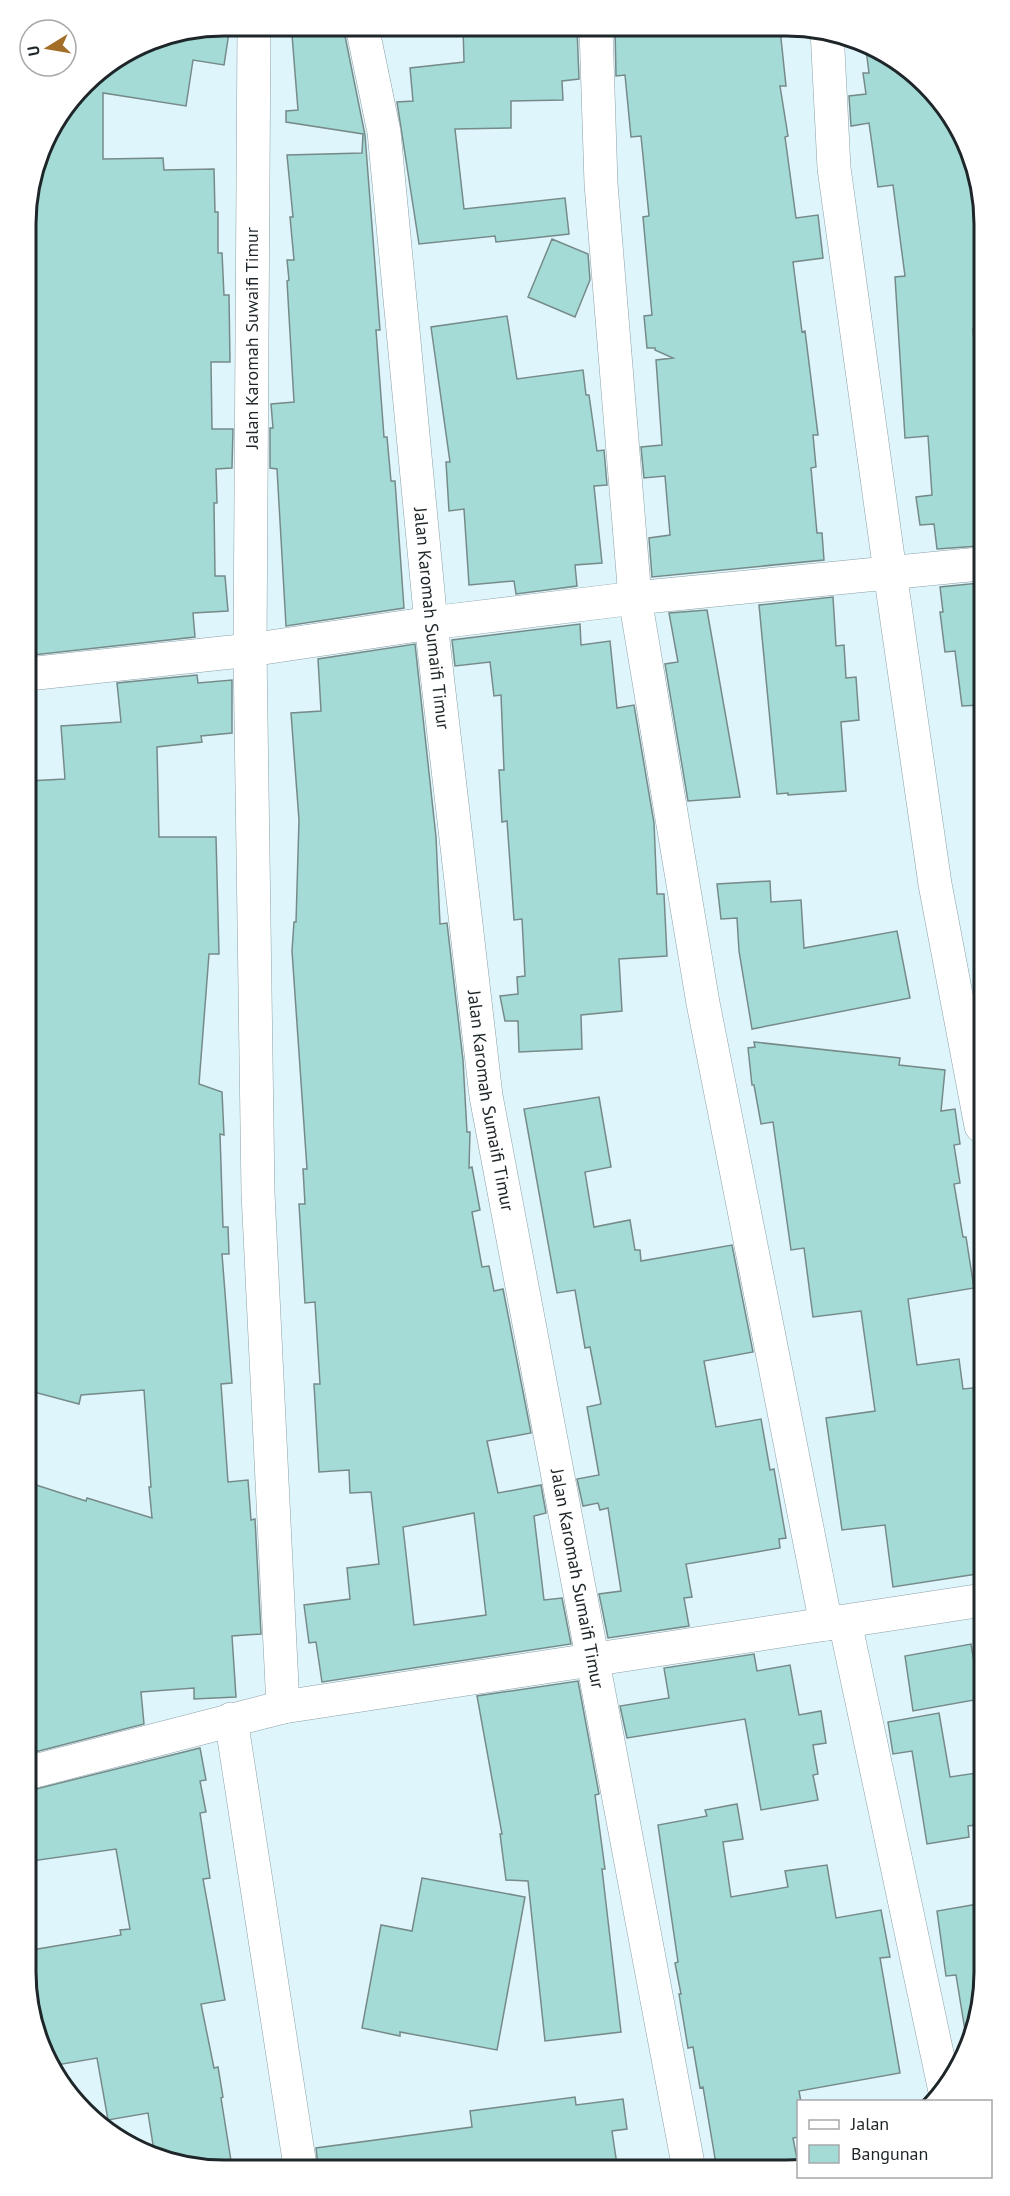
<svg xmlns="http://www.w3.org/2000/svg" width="1010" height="2196" font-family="'PT Sans',sans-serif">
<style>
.building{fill:#a4dbd6;stroke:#768b89;stroke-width:1.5;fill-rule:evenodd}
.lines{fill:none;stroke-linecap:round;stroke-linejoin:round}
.minor-casing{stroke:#8ca1a7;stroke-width:34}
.minor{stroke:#fff;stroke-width:33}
.labels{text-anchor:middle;stroke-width:4.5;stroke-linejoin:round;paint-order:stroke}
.street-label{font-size:18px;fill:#1e2629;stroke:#fff}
.rim{fill:none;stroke:#1e2629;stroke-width:3}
</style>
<rect width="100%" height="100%" fill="#dff5fc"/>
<!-- building -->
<path class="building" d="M224 26H230L224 65 193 60 186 106 103 93V159L163 158 164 170 214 169 215 212H218V253H222L224 295H229L230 362H211L212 429H233L232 468 216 469 217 503H214L215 576H225L228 611 193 613 195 637 33 655 32 625H27L26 210 45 138 93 75 148 40Z
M463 27 577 28 579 79 562 81 563 100 511 101V128L455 129 464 209 565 198 569 234 496 242 495 236 419 244 397 102 413 101 410 68 464 62Z
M615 28 780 29 786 86H780L788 136 785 137 796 218 818 215 823 258 793 262 802 332 805 331 818 435H813L816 467 811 468 817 533H822L824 560 652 577 649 538 670 535 665 476 644 478 641 447 662 445 656 360 673 358 655 350V348H647L644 316 652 315 643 217 649 216 641 136 631 137 625 75 616 76Z
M344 31 365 135 380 330H376L384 437H387L391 481H395L404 608 286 626 277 469 270 468V428H273L271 404 294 402 287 281 289 280 287 260H294L290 217H293L287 155 362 153 363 134 286 122V111L298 110 292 35Z
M866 49 917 75 958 124 969 151 978 214V329H973L978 397 979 546 937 549 934 524 920 525 916 497 932 495 928 436 905 438 895 277 905 276 893 185 878 187 869 123 851 126 849 96 866 94 863 73H869Z
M552 239 588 254 590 280 575 317 528 297Z
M507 316 517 379 583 370 586 395H589L597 451 604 450 607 485 594 486 602 563 575 565 577 586 516 594 514 581 469 585 464 509 449 511 446 462H450L431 327Z
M979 583 980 705 962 706 955 651 945 652 940 612H943L940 587Z
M833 597 836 646 844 645 846 678 856 677 859 720 841 722 846 791 788 795V793L777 794 759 605Z
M707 610 740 797 688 801 665 664 678 662 669 613Z
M580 624 581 645 610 641 617 708 634 705 654 823 657 894H664L667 956 619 959 622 1011 581 1015 582 1049 519 1052 518 1021H505L500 996 518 994 517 977 525 976 522 919 514 920 507 821 502 822 499 770H504L501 695 494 696 490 662 455 666 452 640Z
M415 644 436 837 440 924 447 923 463 1060 467 1132H470L469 1168 472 1167 480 1210 472 1212 482 1267 489 1266 494 1291 503 1289 531 1433 487 1441 498 1493 541 1485 546 1513 534 1516 544 1600 562 1598 571 1644 322 1682 316 1642 309 1643 304 1605 350 1599 347 1568 379 1564 371 1492 350 1493 349 1470 319 1472 314 1384H320L315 1302 305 1303 299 1204H305L303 1169H307L292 951 294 922H296L299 820 291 713 321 711 318 659ZM474 1513 486 1615 414 1625 403 1527Z
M197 675 198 683 232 680V733L201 736 202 742 157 747 159 837H216L219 954H209L199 1084 222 1092 224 1135 220 1134 223 1227H228L229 1254H222L232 1383 221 1384 228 1482 248 1480 251 1520 255 1519 261 1634 232 1636 236 1697 194 1699V1688L141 1692 144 1724 31 1753 30 1483 86 1501 87 1498 152 1518 149 1487H151L144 1390 81 1395 79 1404 30 1391 28 781 65 779 61 726 121 722 117 683Z
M770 881 771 902 801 900 804 948 897 931 910 998 752 1029 739 951 737 918 721 919 717 884Z
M754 1042 900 1058 899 1065 945 1070 941 1111 955 1109 960 1144 954 1145 960 1183 954 1184 963 1237H966L974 1288 908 1299 917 1365 959 1359 963 1389 982 1387V1499L979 1500 982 1530 983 1573 893 1587 885 1525 842 1530 826 1418 875 1411 861 1311 813 1317 804 1248 791 1250 773 1122 761 1124 754 1085H752L748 1048 755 1047Z
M599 1097 611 1167 585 1172 594 1227 630 1220 635 1250H640L641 1261 732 1245 753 1352 704 1361 716 1427 761 1419 770 1470 774 1469 786 1538 779 1539 780 1548 686 1564 692 1597 684 1598 689 1626 608 1638 599 1594 621 1591 608 1508 600 1510 598 1503 583 1506 577 1479 599 1475 587 1407 601 1404 590 1347 585 1348 575 1290 557 1293 524 1109Z
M971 1644 980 1699 913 1711 905 1656Z
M754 1654 757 1671 790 1665 799 1715 821 1711 826 1743 813 1745 818 1774 813 1775 818 1800 761 1810 745 1719 627 1738 620 1706 669 1698 664 1668Z
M578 1681 599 1794 595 1795 605 1869H602L621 2032 545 2041 528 1881 506 1880 500 1834H502L477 1696Z
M939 1713 950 1777 983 1772V1824L968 1826 969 1837 927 1844 912 1751 893 1754 888 1722Z
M200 1748 206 1780 200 1781 206 1812 200 1813 210 1878 203 1879 225 2000 201 2004 214 2068 218 2067 223 2097 221 2098 232 2167H185L154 2151 148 2113 108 2120 97 2058 51 2066 32 2024V1950L121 1935 120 1930 130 1929 116 1849 32 1861V1790Z
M737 1804 743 1839 723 1842 731 1897 788 1887 785 1871 827 1865 836 1918 881 1910 890 1957 880 1958 900 2073 799 2091 801 2102H798V2137L793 2138 798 2164H716L703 2087 700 2088 693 2047 688 2048 679 1994H681L675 1963 678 1962 658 1825 707 1816 705 1810Z
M422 1878 525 1897 497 2050 400 2032V2036L362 2028 381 1925 412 1931Z
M984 1903V1986L968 2049 956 1975 946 1976 937 1911Z
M575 2097 576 2105 623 2099 627 2129 612 2131 617 2165 318 2166 316 2148 472 2127 470 2111Z"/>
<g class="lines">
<defs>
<g id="minor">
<path d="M254 26 250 650 258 1193 283 1707"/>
<path id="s1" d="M362 26 384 132 431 623 486 1096 688 2164"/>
<path d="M596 28 601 184 635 598 703 1003 826 1624"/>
<path d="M827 30 834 168 890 572 935 884 981 1126"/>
<path d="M28 674 250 650 431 623 635 598 979 564"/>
<path d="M845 1622 945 2091"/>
<path d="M231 1719 300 2166"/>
<path d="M31 1772 283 1707 983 1600"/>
</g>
</defs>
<!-- minor casing -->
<use href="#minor" class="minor-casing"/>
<!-- minor -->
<use href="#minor" class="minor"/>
</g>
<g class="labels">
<!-- street labels -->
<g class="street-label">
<text transform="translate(252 338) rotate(-90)" y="6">Jalan Karomah Suwaifi Timur</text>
<text dy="6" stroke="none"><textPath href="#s1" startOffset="597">Jalan Karomah Sumaifi Timur</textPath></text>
<text dy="6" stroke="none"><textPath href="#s1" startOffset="1083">Jalan Karomah Sumaifi Timur</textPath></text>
<text dy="6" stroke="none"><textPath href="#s1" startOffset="1569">Jalan Karomah Sumaifi Timur</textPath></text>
</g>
</g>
<!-- crop -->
<path d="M0 0H1010V2196H0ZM224 36H786A188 188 0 0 1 974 224V1972A188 188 0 0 1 786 2160H224A188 188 0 0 1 36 1972V224A188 188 0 0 1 224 36Z" fill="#fff" fill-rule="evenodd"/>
<path class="rim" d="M224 36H786A188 188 0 0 1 974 224V1972A188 188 0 0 1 786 2160H224A188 188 0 0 1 36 1972V224A188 188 0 0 1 224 36Z"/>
<!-- legend -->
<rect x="797" y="2100" width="195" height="78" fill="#ffffff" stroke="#a5a8a9" stroke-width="1.5"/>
<rect x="809" y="2120" width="30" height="9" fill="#ffffff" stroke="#a5a8a9" stroke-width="1.5"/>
<text x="851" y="2130" font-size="18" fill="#1e2629">Jalan</text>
<rect x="809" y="2145" width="30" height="18" fill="#a4dbd6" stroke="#a5a8a9" stroke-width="1.5"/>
<text x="851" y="2160" font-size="18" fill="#1e2629">Bangunan</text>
<!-- north arrow -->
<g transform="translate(48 48) rotate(259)"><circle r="28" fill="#ffffff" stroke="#a5a8a9" stroke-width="1.5"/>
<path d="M0-4.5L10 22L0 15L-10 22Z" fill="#a36e27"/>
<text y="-9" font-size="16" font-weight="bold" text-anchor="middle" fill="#1e2629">U</text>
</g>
</svg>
